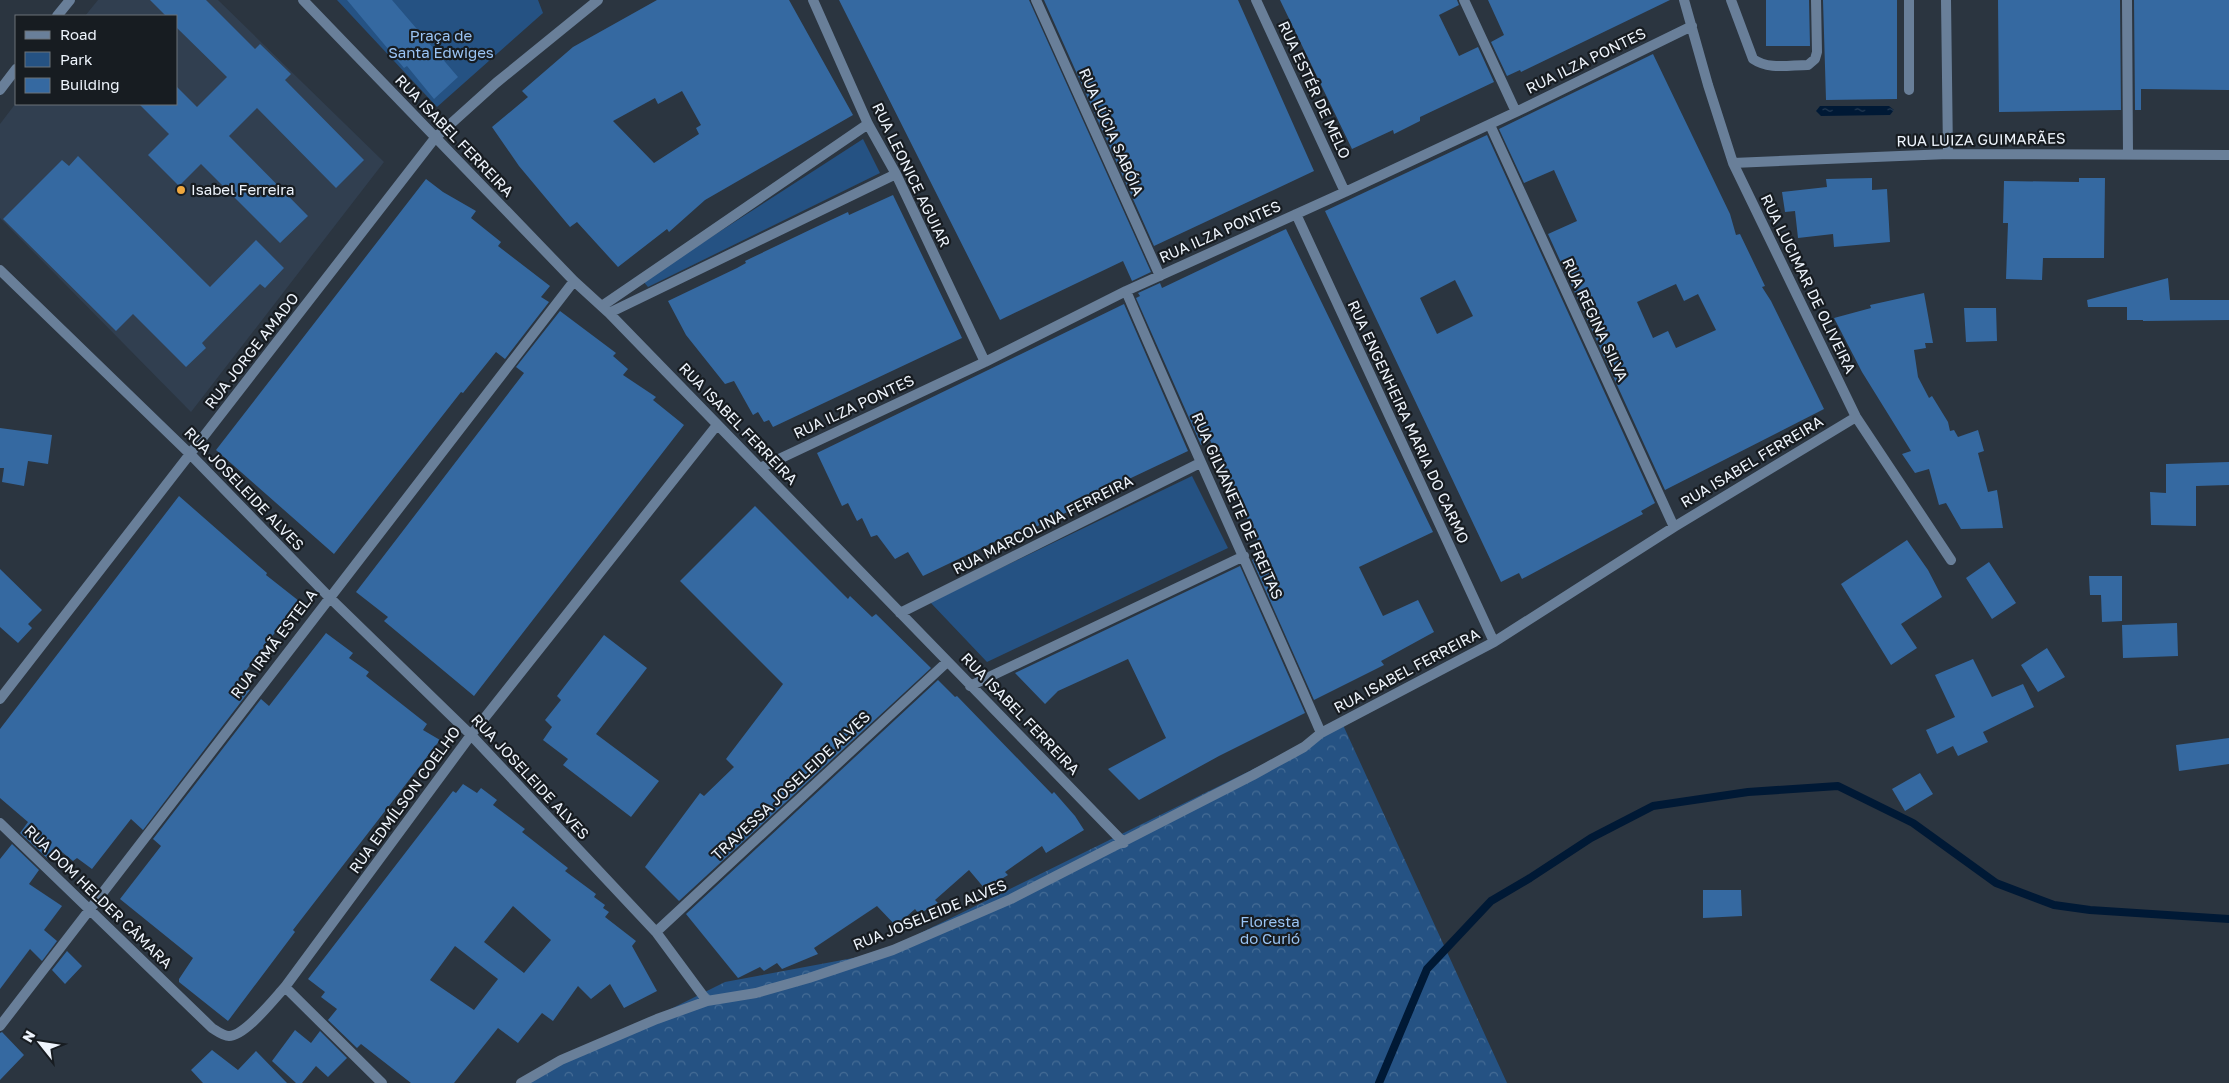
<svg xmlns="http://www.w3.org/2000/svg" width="2229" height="1083" font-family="'Golos Text',sans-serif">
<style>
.built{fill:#313f50}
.forest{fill:url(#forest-crowns)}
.park{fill:#255283}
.water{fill:url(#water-ripples)}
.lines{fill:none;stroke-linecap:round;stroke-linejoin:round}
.stream{stroke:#001935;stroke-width:8}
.building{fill:#3569a1;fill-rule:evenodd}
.minor{stroke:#697f99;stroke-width:10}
.poi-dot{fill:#efa73e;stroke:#171c21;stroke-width:2}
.labels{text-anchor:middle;stroke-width:4.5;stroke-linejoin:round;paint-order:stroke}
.park-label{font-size:15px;fill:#9ac4f4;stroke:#171c21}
.street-label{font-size:15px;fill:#eef4fc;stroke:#171c21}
.poi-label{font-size:15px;fill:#eef4fc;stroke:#171c21;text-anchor:start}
</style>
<defs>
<pattern id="forest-crowns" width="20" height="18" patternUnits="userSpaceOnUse" patternTransform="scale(1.25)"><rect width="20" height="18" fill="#255283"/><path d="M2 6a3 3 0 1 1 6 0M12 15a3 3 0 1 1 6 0" fill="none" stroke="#456c95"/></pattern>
<pattern id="water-ripples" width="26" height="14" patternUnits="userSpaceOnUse" patternTransform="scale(1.25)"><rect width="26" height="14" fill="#001935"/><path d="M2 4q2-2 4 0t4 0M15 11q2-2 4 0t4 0" fill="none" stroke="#263b53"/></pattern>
</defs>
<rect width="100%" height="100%" fill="#2b3540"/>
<!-- built -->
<path class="built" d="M98 0H218L384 162 191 412 0 218V124L16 103 176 104V16H85Z"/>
<!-- forest -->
<path class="forest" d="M1343 725 1507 1083H522L725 982 880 953Z"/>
<!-- park -->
<path class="park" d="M337 0H538L543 13 437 107Z
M863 139 880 173 648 287 643 281Z
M1192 476 1228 548 987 662 930 602Z"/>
<!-- water -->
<path class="water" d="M1820 106H1889L1894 110 1890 115 1821 116 1816 111Z"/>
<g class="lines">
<!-- stream -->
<path class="stream" d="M1379 1083 1427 969 1491 901 1530 878 1591 838 1653 806 1748 792 1838 786 1913 823 1996 883 2054 905 2090 910 2229 919"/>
</g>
<!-- building -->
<path class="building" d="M150 0H206L255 49 260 44 291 74 285 80 364 160 336 188 257 108 229 136 308 216 280 243 201 164 179 186 148 155 169 134 139 104H176V86L197 107 227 77 176 27V16H166Z
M347 0H392L458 77 434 99 407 66 404 68Z
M657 0H789L853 115 705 200 669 232 667 229 618 267 577 222 570 227 519 166 492 127 528 97 522 91 573 47ZM682 91 701 125 696 128 699 134 654 163 613 121 655 98 658 104Z
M839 0H1029L1151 272 1132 281 1123 261 1000 320Z
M1044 0H1238L1314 171 1154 246Z
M1280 0H1457L1459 5 1439 15 1459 56 1478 47 1494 82 1420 117V121L1394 134 1393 130 1352 149Z
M1488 0H1670L1521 72 1520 70 1507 76 1491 42 1504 35Z
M1766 0H1809L1810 46H1766Z
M1823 0H1897V99L1826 100Z
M1998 0H2120L2121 110 1999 112Z
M2134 0H2229V90L2141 89V110H2135Z
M1653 54 1730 214 1736 235 1740 234 1765 286 1762 287 1771 301 1824 409 1665 490 1548 234 1577 221 1554 170 1524 183 1499 129ZM1676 284 1684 301 1698 294 1716 330 1676 348 1668 331 1653 338 1637 302Z
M1487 135 1655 503 1641 511 1643 514 1522 579 1519 573 1501 582 1325 211ZM1455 280 1473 316 1437 334 1420 298Z
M78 156 210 287 256 240 284 268 265 288 260 284 202 343 206 348 186 367 133 314 116 331 3 219 62 160 69 166Z
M1872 178V190L1887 189 1890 242 1834 247 1833 234 1798 238 1795 211 1785 212 1782 192 1827 187 1826 179Z
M2079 178H2105L2104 258H2043L2042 280 2006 279 2008 223H2003L2004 181 2079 182Z
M426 179 443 192 476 211 471 218 501 242 498 246 550 286 541 297 549 302 505 359 496 352 463 393 461 392 334 554 216 450Z
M893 195 962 338 773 427 769 420 764 422 758 412 753 415 734 381 725 384 686 335 668 301 737 268 746 263 745 261 818 226 848 212 849 215Z
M1286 229 1433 532 1359 567 1383 616 1418 600 1434 632 1381 661 1384 665 1314 700 1252 560 1264 554 1210 440 1201 445 1136 298 1140 296 1138 293 1160 283 1162 288Z
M2168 278 2170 300H2229V320L2143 321V320H2127V307H2088L2087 300Z
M1924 293 1933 343H1925L1926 348 1914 350 1918 377 1929 398 1932 396 1948 422 1950 431 1954 430 1958 437 1978 430 1984 451 1978 453 1988 492 1997 490 2003 528 1961 529 1946 503 1939 505 1929 469 1915 473 1902 454 1911 451 1862 372 1834 318 1871 308 1870 305Z
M1124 304 1188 451 1112 487 1114 490 1025 532 1023 528 923 576 908 552 895 559 877 535 871 537 862 518 857 521 848 503 842 506 817 453Z
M1964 308H1996L1997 341 1966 342Z
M560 311 616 353 613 356 628 369 623 375 656 397 653 400 684 425 474 696 384 621 388 617 356 592 524 373 516 367Z
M0 428 52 435 48 464 28 461 24 486 2 482 4 468H0Z
M2229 462V485L2196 486V526L2151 525 2150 492 2166 493V464Z
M179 496 267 573 266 575 299 601 238 681 250 690 143 830 131 819 92 869 77 858 73 861 57 848 48 859 20 833 28 822 0 798V729Z
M755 506 848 599 850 596 872 617 876 614 931 668 679 901 645 867 700 793 704 796 734 767 726 759 783 684 680 581Z
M1907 540 1928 570 1942 597 1901 624 1917 648 1891 665 1841 584Z
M1989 562 2016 603 1992 619 1966 578Z
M1240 566 1305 713 1219 756 1139 800 1108 769 1166 738 1128 659 1058 691 1045 704 1015 673Z
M0 569 42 610 28 624 32 628 18 643 0 627Z
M2089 576H2122V621L2102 622 2101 595H2090Z
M2177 623 2178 656 2123 658 2122 625Z
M326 633 353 653 349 658 369 672 366 676 427 724 423 730 440 740 293 930 295 932 228 1021 179 982V979L193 958 120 899 161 846 153 839 261 699 269 706Z
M604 635 647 668 596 734 659 781 631 817 563 765 568 759 543 740 552 727 545 720 561 700 557 696Z
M2047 648 2065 677 2038 692 2021 665Z
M1973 659 1992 697 2023 684 2034 707 1983 732 1988 742 1958 756 1953 746 1937 754 1926 730 1955 717 1935 675Z
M938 680 955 697 957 696 1052 794 1054 792 1075 816 1084 830 1046 853 1042 846 1005 872 1008 875 985 889 969 870 935 900 938 903 919 914 915 909 896 926 877 906 814 948 818 954 782 969 777 963 764 971 760 967 738 978 686 914Z
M2229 738V764L2179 771 2176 745Z
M1920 773 1933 794 1905 811 1892 789Z
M463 784 477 793 481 788 497 800 493 805 525 829 522 832 568 868 565 871 596 894 594 897 605 905 603 908 609 912 605 917 636 941 632 946 657 991 624 1008 610 984 591 999 578 986 553 1021 542 1013 518 1043 498 1028 454 1083H411L361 1044 357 1048 328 1020 337 1009 321 997 325 992 308 979 453 791 456 793ZM513 906 551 940 524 973 484 942ZM455 946 498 979 474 1010 430 980Z
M12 844 39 870 29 884 62 906 44 930 57 941 42 961 30 949 0 989V859Z
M1703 890H1741L1742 916 1703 918Z
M67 951 82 966 65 984 52 970Z
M295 1030 311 1043 320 1031 347 1058 328 1077 316 1066 302 1083H296L272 1061Z
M2 1032 24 1055 0 1080V1033Z
M212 1050 238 1070 256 1051 287 1083H203L191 1070Z"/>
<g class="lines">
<!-- minor -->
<path class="minor" d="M303 0 574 281 609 313 1124 843
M813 0 868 124 896 174 985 362
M1036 0 1160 276
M1256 0 1345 192
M1464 0 1516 112
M1684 0 1708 85 1733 163 1856 417 1951 560
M1731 0 1753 59C1769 70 1789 65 1808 65L1815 59 1817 52 1816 0
M1909 0V90
M1946 0 1948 154
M2127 0 2128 155
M57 16 70 0
M0 90 16 69
M1490 125 1674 527
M1733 163 1948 154 2229 155
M1296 214 1494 642
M0 270 191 455 329 597 471 735 656 932 707 1001
M1126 291C1189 439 1257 585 1321 733
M602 306 868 124
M609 313 896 174
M760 468 985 362 1126 291 1345 192 1516 112 1692 26
M900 613 1200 463
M970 686 1244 556
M0 699 435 138 496 83 598 0
M0 823 212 1028C217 1031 223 1036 229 1036 245 1036 274 999 285 987L471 735 717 425
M656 932 947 662
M285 987 382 1083
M0 1026 574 281
M521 1083 561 1060 657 1019 707 1001 756 993 809 978 893 950 1011 899 1253 775 1304 747 1321 733 1494 642 1674 527 1856 417"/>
</g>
<!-- markers -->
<circle class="poi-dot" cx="181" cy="190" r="5"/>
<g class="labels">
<!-- park labels -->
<g class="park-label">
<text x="441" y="41">Praça de<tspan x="441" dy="17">Santa Edwiges</tspan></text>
<text x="1270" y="927">Floresta<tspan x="1270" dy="17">do Curió</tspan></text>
</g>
<!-- street labels -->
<g class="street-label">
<text transform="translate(1586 61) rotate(-26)" y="5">RUA ILZA PONTES</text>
<text transform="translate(1314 90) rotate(65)" y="5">RUA ESTÉR DE MELO</text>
<text transform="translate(1111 132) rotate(66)" y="5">RUA LÚCIA SABÓIA</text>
<text transform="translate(454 136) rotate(46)" y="5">RUA ISABEL FERREIRA</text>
<text transform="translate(1981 140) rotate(-1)" y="5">RUA LUIZA GUIMARÃES</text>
<text transform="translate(911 175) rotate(64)" y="5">RUA LEONICE AGUIAR</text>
<text transform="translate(1220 232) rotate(-24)" y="5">RUA ILZA PONTES</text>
<text transform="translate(1808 284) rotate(64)" y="5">RUA LUCIMAR DE OLIVEIRA</text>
<text transform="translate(1595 320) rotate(65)" y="5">RUA REGINA SILVA</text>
<text transform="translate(252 351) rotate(-52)" y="5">RUA JORGE AMADO</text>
<text transform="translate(854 407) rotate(-25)" y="5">RUA ILZA PONTES</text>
<text transform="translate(1408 422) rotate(65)" y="5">RUA ENGENHEIRA MARIA DO CARMO</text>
<text transform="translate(738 424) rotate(46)" y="5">RUA ISABEL FERREIRA</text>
<text transform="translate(1752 462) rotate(-31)" y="5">RUA ISABEL FERREIRA</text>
<text transform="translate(244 489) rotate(46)" y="5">RUA JOSELEIDE ALVES</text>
<text transform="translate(1237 506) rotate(66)" y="5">RUA GILVANETE DE FREITAS</text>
<text transform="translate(1043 525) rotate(-27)" y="5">RUA MARCOLINA FERREIRA</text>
<text transform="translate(274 644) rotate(-53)" y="5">RUA IRMÃ ESTELA</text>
<text transform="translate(1407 671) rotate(-28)" y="5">RUA ISABEL FERREIRA</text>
<text transform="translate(1020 714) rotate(46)" y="5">RUA ISABEL FERREIRA</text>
<text transform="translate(530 777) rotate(47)" y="5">RUA JOSELEIDE ALVES</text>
<text transform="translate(791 786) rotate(-43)" y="5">TRAVESSA JOSELEIDE ALVES</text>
<text transform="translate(405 800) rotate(-54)" y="5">RUA EDMÍLSON COELHO</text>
<text transform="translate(98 897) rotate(44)" y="5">RUA DOM HELDER CÂMARA</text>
<text transform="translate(930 915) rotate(-22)" y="5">RUA JOSELEIDE ALVES</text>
</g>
<!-- poi labels -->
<g class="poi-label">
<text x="191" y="195">Isabel Ferreira</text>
</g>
</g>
<!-- legend -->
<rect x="15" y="15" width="162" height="90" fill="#171c21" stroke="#6d7279"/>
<rect x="25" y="31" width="25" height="8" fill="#697f99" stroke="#6d7279"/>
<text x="60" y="40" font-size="15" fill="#eef4fc">Road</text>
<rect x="25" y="52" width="25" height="15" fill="#255283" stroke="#6d7279"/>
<text x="60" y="65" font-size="15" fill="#eef4fc">Park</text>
<rect x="25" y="78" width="25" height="15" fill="#3569a1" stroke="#6d7279"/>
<text x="60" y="90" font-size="15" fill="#eef4fc">Building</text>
<!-- north arrow -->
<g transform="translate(40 1043) rotate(300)" stroke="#171c21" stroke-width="4" paint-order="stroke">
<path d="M0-4L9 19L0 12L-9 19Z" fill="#eef4fc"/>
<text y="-8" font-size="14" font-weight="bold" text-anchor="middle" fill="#eef4fc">N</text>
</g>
</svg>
